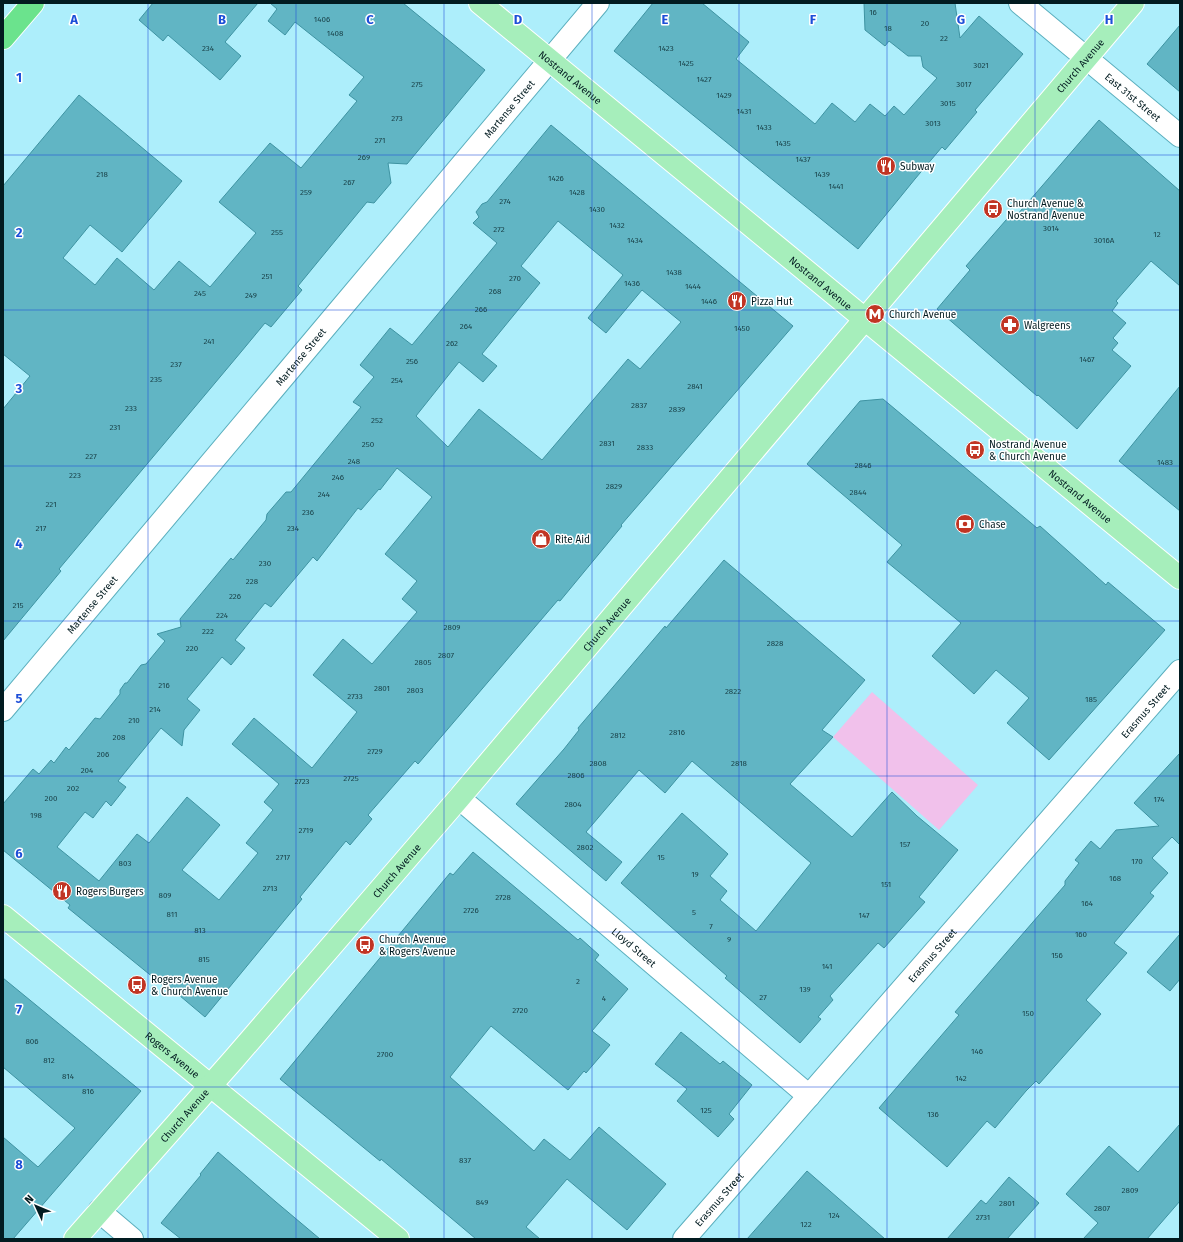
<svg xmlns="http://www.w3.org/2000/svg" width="1183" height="1242" font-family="'Fira Sans',sans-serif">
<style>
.green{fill:#f1c1eb}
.building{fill:#61b5c4;stroke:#3e93a2;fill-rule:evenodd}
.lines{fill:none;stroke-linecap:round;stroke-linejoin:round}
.minor-casing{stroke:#5bafbe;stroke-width:24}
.major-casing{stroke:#fff;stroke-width:24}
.highway-casing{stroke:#fff;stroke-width:24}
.minor{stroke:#fff;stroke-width:22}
.major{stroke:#a6eebb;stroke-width:22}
.highway{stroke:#6be38d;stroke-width:22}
.grid{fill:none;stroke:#1d4ed8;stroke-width:1;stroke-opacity:0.55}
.labels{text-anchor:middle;stroke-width:3;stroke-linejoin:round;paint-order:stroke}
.number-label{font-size:8px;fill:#1a4249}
.street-label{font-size:10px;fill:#021b20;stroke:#fff}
.poi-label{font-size:10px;fill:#021b20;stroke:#fff;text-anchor:start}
.grid-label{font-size:13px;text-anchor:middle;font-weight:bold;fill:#1d4ed8;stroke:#fff;stroke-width:3;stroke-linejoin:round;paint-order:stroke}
</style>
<rect width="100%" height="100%" fill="#adeefb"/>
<!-- green -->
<path class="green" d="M872 692 978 785 939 830 833 737Z"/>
<!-- building -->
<path class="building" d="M153 3H258L225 42 241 56 220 80 168 35 163 41 139 20Z
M270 3H403L485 70 407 164 388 163 391 183 374 203 367 202 298 286 302 290 271 327 265 323 241 352 59 569 61 571 3 641V409L30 376 3 354V186L79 95 182 181 122 252 90 225 63 258 95 285 117 258 154 290 179 261 210 287 256 233 219 202 270 143 301 168 357 101 349 95 364 77 295 22 285 35 268 21 277 9Z
M653 3H702L749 42 736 59 815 124 832 103 855 122 870 104 885 116 894 106 904 115 937 78 923 67 921 56H908L889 41 885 46 865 30 864 3H955L960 38 979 16 1023 54 975 110 977 112 945 150 942 147 915 179 858 249 614 51Z
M1180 25V92L1147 64Z
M1099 120 1180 191V286L1151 261 1116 301 1118 303 1112 311 1126 323 1113 338 1118 343 1112 350 1131 366 1077 429 1038 395 1037 396 937 309 970 270 966 266 1013 212 1017 215Z
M551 125 793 326 621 525 622 526 560 601 558 600 418 764 415 761 368 815 372 819 350 845 346 841 300 897 302 899 205 1017 167 985 165 987 68 908 70 905 3 850V804L33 769 39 774 51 760 54 763 66 747 69 750 95 718 100 719 120 694V690L125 683H127L141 665 146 664 165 641 157 634 181 627 180 619 231 558 233 560 266 520 267 514 286 492H291L361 407 353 402 374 377 360 365 390 328 412 345 497 243 473 223 479 217 476 212 482 204 487 202ZM558 221 623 275 588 318 606 333 642 290 681 322 640 369 628 359 542 460 479 409 448 447 416 416 459 362 483 382 497 366 482 354 540 283 521 266ZM397 468 432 497 385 554 417 581 402 599 417 612 372 664 343 639 313 675 357 712 312 768 254 718 232 744 279 784 264 802 273 810 246 843 258 853 219 900 182 870 220 825 187 797 149 843 137 834 99 881 57 847 85 812 93 818 106 801 111 806 126 787 118 781 161 728 182 746 184 730 200 710 187 699 222 657 231 665 245 648 235 640 265 603 271 607 313 557 317 561 358 508 361 510 379 489 380 490Z
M1180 386V511L1119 461Z
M883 399 1037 528 1040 526 1106 585 1108 582 1165 630 1049 760 1007 723 1029 698 996 670 974 694 932 656 961 623 887 562 902 545 807 464 860 401Z
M724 560 865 680 822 730 833 737 790 784 852 837 892 792 917 816 958 850 919 897 925 902 884 948 878 943 830 996 833 1000 818 1017 821 1019 800 1043 725 978 727 976 621 883 682 813 728 854 710 876 727 891 720 900 756 931 811 863 692 761 665 793 639 770 586 832 622 862 606 881 516 804 564 749 579 730 578 728 631 666 665 626 666 628Z
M1180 753V845L1172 837 1152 858 1168 873 1150 893 1154 896 1114 943 1127 953 1086 1000 1101 1014 1039 1084 1036 1081 1026 1091 995 1128 987 1121 947 1167 879 1108 959 1015 955 1012 1065 885V881L1079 863 1075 860 1091 841 1100 849 1116 830 1159 826 1134 803Z
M473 852 578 940 580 938 599 955 595 960 628 989 592 1031 610 1045 586 1073 584 1071 568 1090 491 1026 450 1077 534 1151 544 1139 570 1160 599 1127 666 1184 627 1230 567 1179 526 1227 540 1239H476L381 1159 380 1161 280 1079 450 873 453 875Z
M1180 934V979L1170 991 1147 972Z
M3 978 141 1091 13 1239H3V1137L38 1167 75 1128 3 1067Z
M681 1032 720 1064 723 1061 752 1085 729 1114 734 1119 718 1137 677 1101 687 1089 655 1064Z
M1180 1124V1201L1147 1239H1083L1098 1223 1066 1194 1109 1146 1138 1172Z
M218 1152 276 1202 320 1239H181L161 1223 201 1175 200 1174Z
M807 1171 885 1239H747Z
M1009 1177 1039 1203 1007 1239H947L981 1200 986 1204Z"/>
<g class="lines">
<defs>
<g id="minor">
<path id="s1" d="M1020 3 1180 136"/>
<path id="s2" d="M3 710 598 3"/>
<path id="s3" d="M459 798 809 1096"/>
<path d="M99 1211 132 1239"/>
<path id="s4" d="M684 1239 1180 671"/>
</g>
<g id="major">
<path id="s5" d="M480 3 1180 578"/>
<path id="s6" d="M3 916 398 1239"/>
<path id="s7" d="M75 1239 234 1059 459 798 1133 3"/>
</g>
<path id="highway" d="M3 38 33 3"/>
</defs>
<!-- minor casing -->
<use href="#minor" class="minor-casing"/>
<!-- major casing -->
<use href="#major" class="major-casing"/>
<!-- highway casing -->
<use href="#highway" class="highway-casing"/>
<!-- minor -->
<use href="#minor" class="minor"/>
<!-- major -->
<use href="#major" class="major"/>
<!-- highway -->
<use href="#highway" class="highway"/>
</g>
<!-- grid -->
<path class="grid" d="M148 3V1239M296 3V1239M444 3V1239M592 3V1239M739 3V1239M887 3V1239M1035 3V1239M3 155H1180M3 310H1180M3 466H1180M3 621H1180M3 776H1180M3 932H1180M3 1087H1180"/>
<!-- icons -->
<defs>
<symbol id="restaurant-disc" viewBox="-11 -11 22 22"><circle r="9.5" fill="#c13524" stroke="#fff"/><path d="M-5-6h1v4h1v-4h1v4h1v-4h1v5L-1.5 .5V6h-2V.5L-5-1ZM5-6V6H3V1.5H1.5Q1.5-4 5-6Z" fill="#fff"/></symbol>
<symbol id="bus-disc" viewBox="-11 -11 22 22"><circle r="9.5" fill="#c13524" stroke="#fff"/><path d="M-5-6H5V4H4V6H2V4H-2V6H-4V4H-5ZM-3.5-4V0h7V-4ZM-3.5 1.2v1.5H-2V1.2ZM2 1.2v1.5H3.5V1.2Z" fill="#fff"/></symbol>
<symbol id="metro-disc" viewBox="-11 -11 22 22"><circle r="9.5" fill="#c13524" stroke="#fff"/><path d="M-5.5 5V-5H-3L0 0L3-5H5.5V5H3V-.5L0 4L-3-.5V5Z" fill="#fff"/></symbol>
<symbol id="pharmacy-disc" viewBox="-11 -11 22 22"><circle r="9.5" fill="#c13524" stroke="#fff"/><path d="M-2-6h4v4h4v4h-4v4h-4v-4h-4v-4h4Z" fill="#fff"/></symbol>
<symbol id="bank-disc" viewBox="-11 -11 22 22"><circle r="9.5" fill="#c13524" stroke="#fff"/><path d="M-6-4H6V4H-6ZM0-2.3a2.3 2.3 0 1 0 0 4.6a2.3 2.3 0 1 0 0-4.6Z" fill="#fff"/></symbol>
<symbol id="shop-disc" viewBox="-11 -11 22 22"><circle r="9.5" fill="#c13524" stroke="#fff"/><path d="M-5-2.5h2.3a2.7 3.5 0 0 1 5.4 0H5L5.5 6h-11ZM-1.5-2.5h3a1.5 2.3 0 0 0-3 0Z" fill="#fff"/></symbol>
</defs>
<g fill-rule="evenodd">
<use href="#restaurant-disc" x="875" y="155" width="22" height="22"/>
<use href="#bus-disc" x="982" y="198" width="22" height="22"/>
<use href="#restaurant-disc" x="726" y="290" width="22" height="22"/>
<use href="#metro-disc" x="864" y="303" width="22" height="22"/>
<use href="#pharmacy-disc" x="999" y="314" width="22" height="22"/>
<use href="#bus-disc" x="964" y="439" width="22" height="22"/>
<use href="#bank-disc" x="954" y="513" width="22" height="22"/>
<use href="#shop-disc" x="530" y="528" width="22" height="22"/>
<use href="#restaurant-disc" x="51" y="880" width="22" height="22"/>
<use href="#bus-disc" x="354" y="934" width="22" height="22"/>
<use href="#bus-disc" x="126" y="974" width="22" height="22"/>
</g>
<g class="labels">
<!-- number labels -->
<g class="number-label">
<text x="873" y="15">16</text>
<text x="322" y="22">1406</text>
<text x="925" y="26">20</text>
<text x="888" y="31">18</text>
<text x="335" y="36">1408</text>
<text x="944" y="41">22</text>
<text x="208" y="51">234</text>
<text x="666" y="51">1423</text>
<text x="686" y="66">1425</text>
<text x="981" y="68">3021</text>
<text x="704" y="82">1427</text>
<text x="417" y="87">275</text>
<text x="964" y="87">3017</text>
<text x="724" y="98">1429</text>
<text x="948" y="106">3015</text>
<text x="744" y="114">1431</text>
<text x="397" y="121">273</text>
<text x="933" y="126">3013</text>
<text x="764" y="130">1433</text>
<text x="380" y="143">271</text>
<text x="783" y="146">1435</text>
<text x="364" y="160">269</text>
<text x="803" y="162">1437</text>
<text x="102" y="177">218</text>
<text x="822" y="177">1439</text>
<text x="556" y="181">1426</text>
<text x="349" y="185">267</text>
<text x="836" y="189">1441</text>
<text x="306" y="195">259</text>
<text x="577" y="195">1428</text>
<text x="505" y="204">274</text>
<text x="597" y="212">1430</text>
<text x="617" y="228">1432</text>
<text x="1051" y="231">3014</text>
<text x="499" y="232">272</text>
<text x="277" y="235">255</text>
<text x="1157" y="237">12</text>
<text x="635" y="243">1434</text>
<text x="1104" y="243">3016A</text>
<text x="674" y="275">1438</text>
<text x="267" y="279">251</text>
<text x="515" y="281">270</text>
<text x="632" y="286">1436</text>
<text x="693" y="289">1444</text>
<text x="495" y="294">268</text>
<text x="200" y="296">245</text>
<text x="251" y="298">249</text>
<text x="709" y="304">1446</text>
<text x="481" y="312">266</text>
<text x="466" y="329">264</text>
<text x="742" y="331">1450</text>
<text x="209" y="344">241</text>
<text x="452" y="346">262</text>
<text x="1087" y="362">1467</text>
<text x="412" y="364">256</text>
<text x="176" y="367">237</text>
<text x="156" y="382">235</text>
<text x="397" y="383">254</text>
<text x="695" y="389">2841</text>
<text x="639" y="408">2837</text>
<text x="131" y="411">233</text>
<text x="677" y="412">2839</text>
<text x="377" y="423">252</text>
<text x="115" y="430">231</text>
<text x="607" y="446">2831</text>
<text x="368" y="447">250</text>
<text x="645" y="450">2833</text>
<text x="91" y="459">227</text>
<text x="354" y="464">248</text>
<text x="1165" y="465">1483</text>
<text x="863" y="468">2846</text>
<text x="75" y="478">223</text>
<text x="338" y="480">246</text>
<text x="614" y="489">2829</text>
<text x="858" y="495">2844</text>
<text x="324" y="497">244</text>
<text x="51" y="507">221</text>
<text x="308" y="515">236</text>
<text x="41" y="531">217</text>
<text x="293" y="531">234</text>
<text x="265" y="566">230</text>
<text x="252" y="584">228</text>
<text x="235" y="599">226</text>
<text x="18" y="608">215</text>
<text x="222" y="618">224</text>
<text x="452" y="630">2809</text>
<text x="208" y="634">222</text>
<text x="775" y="646">2828</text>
<text x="192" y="651">220</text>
<text x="446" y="658">2807</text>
<text x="423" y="665">2805</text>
<text x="164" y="688">216</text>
<text x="382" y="691">2801</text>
<text x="415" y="693">2803</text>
<text x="733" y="694">2822</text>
<text x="355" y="699">2733</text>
<text x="1091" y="702">185</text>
<text x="155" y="712">214</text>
<text x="134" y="723">210</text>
<text x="677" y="735">2816</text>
<text x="618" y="738">2812</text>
<text x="119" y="740">208</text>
<text x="375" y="754">2729</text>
<text x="103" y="757">206</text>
<text x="598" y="766">2808</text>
<text x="739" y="766">2818</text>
<text x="87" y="773">204</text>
<text x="576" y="778">2806</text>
<text x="351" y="781">2725</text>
<text x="302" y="784">2723</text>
<text x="73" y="791">202</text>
<text x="51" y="801">200</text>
<text x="1159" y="802">174</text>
<text x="573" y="807">2804</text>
<text x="36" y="818">198</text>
<text x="306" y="833">2719</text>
<text x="905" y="847">157</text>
<text x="585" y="850">2802</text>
<text x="283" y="860">2717</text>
<text x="661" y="860">15</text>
<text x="1137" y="864">170</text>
<text x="125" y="866">803</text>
<text x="695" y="877">19</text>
<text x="1115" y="881">168</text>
<text x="886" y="887">151</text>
<text x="270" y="891">2713</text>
<text x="165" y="898">809</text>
<text x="503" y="900">2728</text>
<text x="1087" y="906">164</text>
<text x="471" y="913">2726</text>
<text x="694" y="915">5</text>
<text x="172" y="917">811</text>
<text x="864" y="918">147</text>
<text x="711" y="929">7</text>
<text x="200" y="933">813</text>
<text x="1081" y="937">160</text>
<text x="729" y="942">9</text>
<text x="1057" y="958">156</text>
<text x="204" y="962">815</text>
<text x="827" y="969">141</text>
<text x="578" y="984">2</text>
<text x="805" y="992">139</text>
<text x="763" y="1000">27</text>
<text x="604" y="1001">4</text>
<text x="520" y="1013">2720</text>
<text x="1028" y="1016">150</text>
<text x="32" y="1044">806</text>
<text x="977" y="1054">146</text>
<text x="385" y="1057">2700</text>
<text x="49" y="1063">812</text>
<text x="68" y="1079">814</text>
<text x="961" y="1081">142</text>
<text x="88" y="1094">816</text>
<text x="706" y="1113">125</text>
<text x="933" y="1117">136</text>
<text x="465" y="1163">837</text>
<text x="1130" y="1193">2809</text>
<text x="482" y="1205">849</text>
<text x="1007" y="1206">2801</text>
<text x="1102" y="1211">2807</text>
<text x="834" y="1218">124</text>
<text x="983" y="1220">2731</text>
<text x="806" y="1227">122</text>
</g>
<!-- street labels -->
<g class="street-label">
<text dy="4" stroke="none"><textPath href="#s7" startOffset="1545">Church Avenue</textPath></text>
<text dy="4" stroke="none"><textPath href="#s5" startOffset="117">Nostrand Avenue</textPath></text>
<text dy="4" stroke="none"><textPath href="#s1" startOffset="147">East 31st Street</textPath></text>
<text dy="4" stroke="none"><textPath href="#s2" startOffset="786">Martense Street</textPath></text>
<text dy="4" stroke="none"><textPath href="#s5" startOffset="441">Nostrand Avenue</textPath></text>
<text dy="4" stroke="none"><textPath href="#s2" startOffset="462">Martense Street</textPath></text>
<text dy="4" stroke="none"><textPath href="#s5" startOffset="777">Nostrand Avenue</textPath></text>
<text dy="4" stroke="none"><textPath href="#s2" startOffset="138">Martense Street</textPath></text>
<text dy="4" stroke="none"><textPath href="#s7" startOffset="813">Church Avenue</textPath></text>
<text dy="4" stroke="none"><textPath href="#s4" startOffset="701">Erasmus Street</textPath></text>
<text dy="4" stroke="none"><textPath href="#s7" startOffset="489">Church Avenue</textPath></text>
<text dy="4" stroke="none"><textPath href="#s3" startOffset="230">Lloyd Street</textPath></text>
<text dy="4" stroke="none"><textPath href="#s4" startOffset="377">Erasmus Street</textPath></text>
<text dy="4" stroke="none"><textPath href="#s6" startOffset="219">Rogers Avenue</textPath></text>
<text dy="4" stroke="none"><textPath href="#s7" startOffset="165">Church Avenue</textPath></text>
<text dy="4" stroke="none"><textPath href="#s4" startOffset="53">Erasmus Street</textPath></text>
</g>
<!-- poi labels -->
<g class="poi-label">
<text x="900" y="170">Subway</text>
<text x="1007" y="207">Church Avenue &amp;<tspan x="1007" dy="12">Nostrand Avenue</tspan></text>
<text x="751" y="305">Pizza Hut</text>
<text x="889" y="318">Church Avenue</text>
<text x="1024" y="329">Walgreens</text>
<text x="989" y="448">Nostrand Avenue<tspan x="989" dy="12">&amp; Church Avenue</tspan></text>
<text x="979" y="528">Chase</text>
<text x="555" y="543">Rite Aid</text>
<text x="76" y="895">Rogers Burgers</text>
<text x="379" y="943">Church Avenue<tspan x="379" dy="12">&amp; Rogers Avenue</tspan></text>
<text x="151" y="983">Rogers Avenue<tspan x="151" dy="12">&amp; Church Avenue</tspan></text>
</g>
</g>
<g class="grid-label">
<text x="74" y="24">A</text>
<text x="222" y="24">B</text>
<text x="370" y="24">C</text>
<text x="518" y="24">D</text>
<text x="665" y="24">E</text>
<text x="813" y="24">F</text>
<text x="961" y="24">G</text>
<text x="1109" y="24">H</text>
<text x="19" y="82">1</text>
<text x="19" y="237">2</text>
<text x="19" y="393">3</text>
<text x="19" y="548">4</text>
<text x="19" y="703">5</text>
<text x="19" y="858">6</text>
<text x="19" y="1014">7</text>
<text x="19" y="1169">8</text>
</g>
<!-- border -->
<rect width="1183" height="1242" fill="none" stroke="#021b20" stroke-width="8"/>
<!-- north arrow -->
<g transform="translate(36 1206) rotate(314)" stroke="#ffffff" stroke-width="3" paint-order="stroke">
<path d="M0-3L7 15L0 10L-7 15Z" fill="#021b20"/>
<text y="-6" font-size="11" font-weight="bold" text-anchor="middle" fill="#021b20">N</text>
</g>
</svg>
